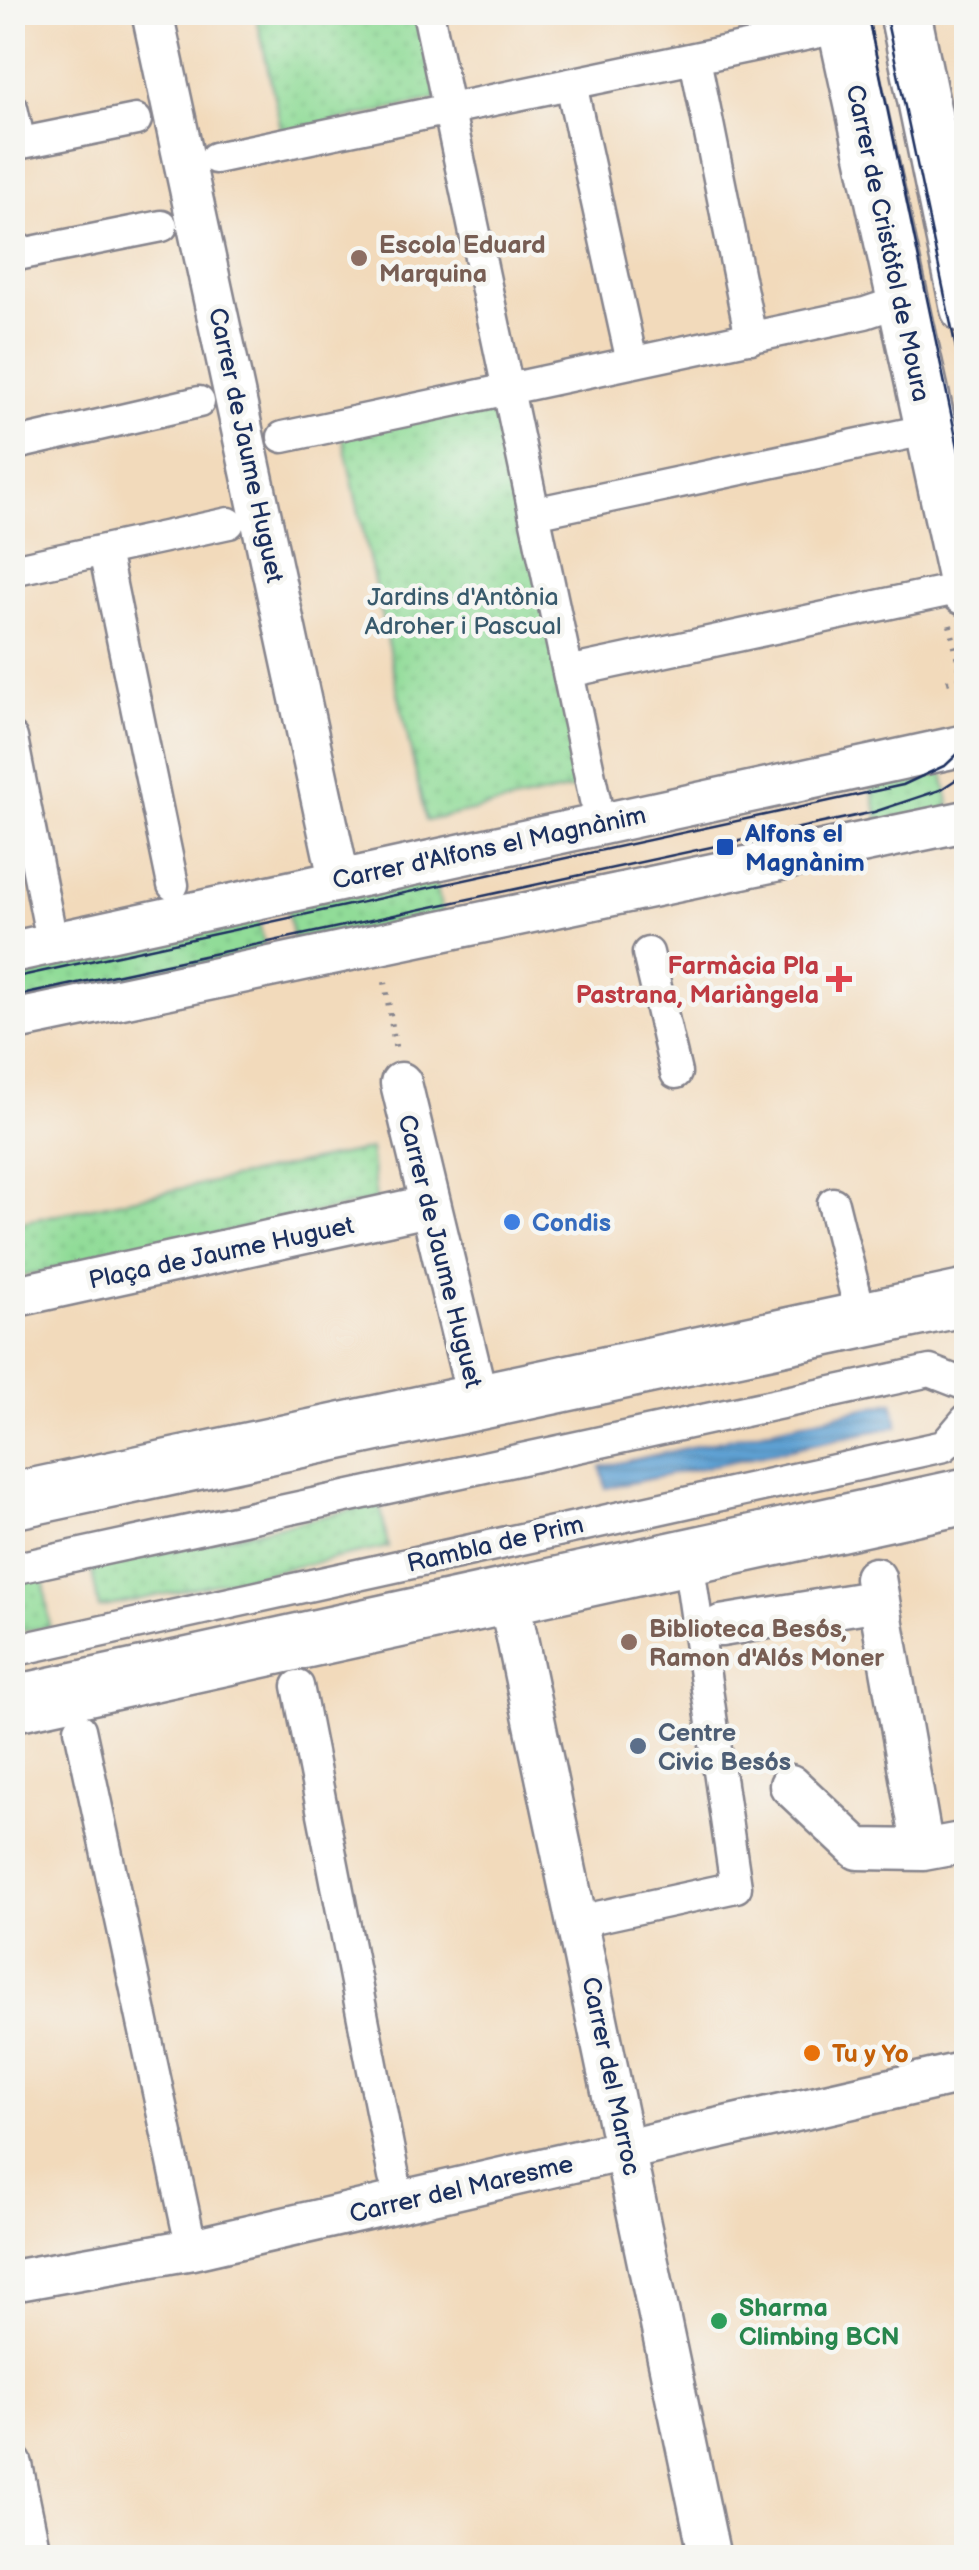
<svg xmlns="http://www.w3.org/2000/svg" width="979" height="2570" font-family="'Balsamiq Sans',sans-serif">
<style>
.grass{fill:url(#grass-dots);stroke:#56867b;stroke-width:2.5}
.water{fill:url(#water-rules);stroke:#3d6898;stroke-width:2.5}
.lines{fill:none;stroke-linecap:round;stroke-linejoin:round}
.pedestrian-casing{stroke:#86848c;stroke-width:35}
.minor-casing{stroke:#86848c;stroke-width:45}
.tertiary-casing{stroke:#86848c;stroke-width:55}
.secondary-casing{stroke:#86848c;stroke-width:60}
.path{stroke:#86848c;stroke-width:6;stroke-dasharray:2.5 8;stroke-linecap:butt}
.pedestrian{stroke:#fff;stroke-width:30}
.minor{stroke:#fff;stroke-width:40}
.tertiary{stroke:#fff;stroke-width:50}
.secondary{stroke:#fff;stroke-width:55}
.tram{stroke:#1b2f5e;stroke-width:2.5}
.education-dot{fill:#8d6e63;stroke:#f6f6f2;stroke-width:4}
.transit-dot{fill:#1a4fb4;stroke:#f6f6f2;stroke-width:4}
.health-dot{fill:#e0444e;stroke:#f6f6f2;stroke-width:4}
.shop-dot{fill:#3f7fe0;stroke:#f6f6f2;stroke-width:4}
.service-dot{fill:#5c6f8a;stroke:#f6f6f2;stroke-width:4}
.food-dot{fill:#e8710a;stroke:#f6f6f2;stroke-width:4}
.leisure-dot{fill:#2e9e5b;stroke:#f6f6f2;stroke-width:4}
.labels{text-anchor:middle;stroke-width:9;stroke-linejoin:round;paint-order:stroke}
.street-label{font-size:25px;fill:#1b2f5e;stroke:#f6f6f2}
.education-label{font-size:25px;font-weight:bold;fill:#785e54;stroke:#f6f6f2;text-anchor:start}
.park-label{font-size:25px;fill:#385a6c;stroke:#f6f6f2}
.transit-label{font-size:25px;font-weight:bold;fill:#164399;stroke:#f6f6f2;text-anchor:start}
.health-label{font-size:25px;font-weight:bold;fill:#be3a42;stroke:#f6f6f2;text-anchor:end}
.shop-label{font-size:25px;font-weight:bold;fill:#366cbe;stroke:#f6f6f2;text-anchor:start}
.service-label{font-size:25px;font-weight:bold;fill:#4e5e75;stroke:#f6f6f2;text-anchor:start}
.food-label{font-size:25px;font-weight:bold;fill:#c56008;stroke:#f6f6f2;text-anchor:start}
.leisure-label{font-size:25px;font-weight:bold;fill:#27864d;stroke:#f6f6f2;text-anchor:start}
</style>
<defs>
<pattern id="grass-dots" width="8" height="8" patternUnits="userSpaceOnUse" patternTransform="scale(2.5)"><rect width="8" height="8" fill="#91dc98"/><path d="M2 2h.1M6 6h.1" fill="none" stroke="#7cbd85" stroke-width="1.8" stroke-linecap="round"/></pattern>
<pattern id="water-rules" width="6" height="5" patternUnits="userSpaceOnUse" patternTransform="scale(2.5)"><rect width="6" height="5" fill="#5fa1d3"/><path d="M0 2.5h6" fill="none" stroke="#4e84ae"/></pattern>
</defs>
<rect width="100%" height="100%" fill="#f6f6f2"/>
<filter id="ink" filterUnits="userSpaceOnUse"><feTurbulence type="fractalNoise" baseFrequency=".01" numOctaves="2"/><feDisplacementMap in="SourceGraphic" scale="20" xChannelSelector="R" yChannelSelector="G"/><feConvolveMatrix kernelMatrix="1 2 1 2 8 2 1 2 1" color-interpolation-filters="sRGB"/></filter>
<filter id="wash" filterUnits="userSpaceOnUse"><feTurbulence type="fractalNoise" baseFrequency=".0048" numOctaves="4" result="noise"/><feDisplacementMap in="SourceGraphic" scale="40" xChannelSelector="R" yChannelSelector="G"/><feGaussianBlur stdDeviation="2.25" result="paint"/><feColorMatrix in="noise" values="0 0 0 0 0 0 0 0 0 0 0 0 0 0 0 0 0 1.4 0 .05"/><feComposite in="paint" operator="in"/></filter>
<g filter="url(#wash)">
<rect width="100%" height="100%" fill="#f2dabb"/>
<!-- grass -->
<path class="grass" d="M256 13H420L439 99 282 133Z
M501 399 585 786 426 821 342 434Z
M940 757 951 814 881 829 868 773Z
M432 867 444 920 294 945 287 908Z
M257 915 266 952 13 1006 12 967Z
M370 1149 376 1200 13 1278 12 1224Z
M380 1504 388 1547 99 1608 91 1567Z
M43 1576 50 1627 13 1632 12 1580Z"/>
<!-- water -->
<path class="water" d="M893 1402 898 1426 606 1488 601 1467Z"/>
</g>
<g filter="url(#ink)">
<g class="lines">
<defs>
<path id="pedestrian" d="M428 12 595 800
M695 59 751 338
M571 84 632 362
M12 108 20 143
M12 145 136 120
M215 158 843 27
M12 256 162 226
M283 437 865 313 901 301
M12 445 199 402
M534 513 930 429
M104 551 173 885
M12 570 229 523
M568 672 966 587
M12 738 48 921
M648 953 676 1073
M833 1203 862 1320
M12 1569 930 1371 966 1385
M12 1651 944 1446 966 1420
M298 1686 394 2177
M80 1729 187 2227
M579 1921 736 1887 690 1573"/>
<path id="minor" d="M152 12 339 879
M12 952 966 745
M12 1021 966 821
M401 1083 478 1401
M12 1297 428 1206
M875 1578 923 1850
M508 1595 710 2558
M721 1626 879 1600
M790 1785 858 1849 923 1850 966 1842
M12 2281 192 2249 966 2072
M12 2465 31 2558"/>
<path id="tertiary" d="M840 12 966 590
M905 12 966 308"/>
<path id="secondary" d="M12 1501 966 1298
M12 1704 966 1496"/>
</defs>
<!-- pedestrian casing -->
<use href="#pedestrian" class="pedestrian-casing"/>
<!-- minor casing -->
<use href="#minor" class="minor-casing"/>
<!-- tertiary casing -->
<use href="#tertiary" class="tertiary-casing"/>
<!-- secondary casing -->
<use href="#secondary" class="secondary-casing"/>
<!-- path -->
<path class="path" d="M950 625 962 678
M947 682 966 677
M385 982 396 1052"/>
<!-- pedestrian -->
<use href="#pedestrian" class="pedestrian"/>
<!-- minor -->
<use href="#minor" class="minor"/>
<!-- tertiary -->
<use href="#tertiary" class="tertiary"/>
<!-- secondary -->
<use href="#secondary" class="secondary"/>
<!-- tram -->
<path class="tram" d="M867 12 966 485
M885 12 966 396
M12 978 903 785 946 765 966 746
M12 997 874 812 940 790 966 773"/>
</g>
</g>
<!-- markers -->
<g class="education-dot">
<circle cx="359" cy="258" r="10"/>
<circle cx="629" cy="1642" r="10"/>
</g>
<rect class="transit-dot" x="715" y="837" width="20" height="20" rx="5"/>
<path class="health-dot" d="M834 964h10v10h10v10h-10v10h-10v-10h-10v-10h10z"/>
<circle class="shop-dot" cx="512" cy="1222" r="10"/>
<circle class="service-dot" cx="638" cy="1746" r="10"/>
<circle class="food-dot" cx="812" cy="2053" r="10"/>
<circle class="leisure-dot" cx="719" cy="2321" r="10"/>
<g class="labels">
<!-- street labels -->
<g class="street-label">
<text transform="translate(889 243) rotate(78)" y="9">Carrer de Cristòfol de Moura</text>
<text transform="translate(247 445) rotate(78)" y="9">Carrer de Jaume Huguet</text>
<text transform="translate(489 847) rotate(-12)" y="9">Carrer d'Alfons el Magnànim</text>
<text transform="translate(441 1251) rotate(76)" y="9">Carrer de Jaume Huguet</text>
<text transform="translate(221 1252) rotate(-12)" y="9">Plaça de Jaume Huguet</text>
<text transform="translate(495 1543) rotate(-13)" y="9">Rambla de Prim</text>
<text transform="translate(612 2076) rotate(78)" y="9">Carrer del Marroc</text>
<text transform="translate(461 2188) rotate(-13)" y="9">Carrer del Maresme</text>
</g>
<!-- education labels -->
<g class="education-label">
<text x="379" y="253">Escola Eduard<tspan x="379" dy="29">Marquina</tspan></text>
<text x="649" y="1637">Biblioteca Besós,<tspan x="649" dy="29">Ramon d'Alós Moner</tspan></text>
</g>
<!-- park labels -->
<g class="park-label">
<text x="463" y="605">Jardins d'Antònia<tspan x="463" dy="29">Adroher i Pascual</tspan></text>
</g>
<!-- transit labels -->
<g class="transit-label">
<text x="745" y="842">Alfons el<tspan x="745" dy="29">Magnànim</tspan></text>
</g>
<!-- health labels -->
<g class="health-label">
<text x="819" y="974">Farmàcia Pla<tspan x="819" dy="29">Pastrana, Mariàngela</tspan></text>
</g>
<!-- shop labels -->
<g class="shop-label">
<text x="532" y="1231">Condis</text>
</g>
<!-- service labels -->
<g class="service-label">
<text x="658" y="1741">Centre<tspan x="658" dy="29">Civic Besós</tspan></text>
</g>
<!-- food labels -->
<g class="food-label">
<text x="832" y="2062">Tu y Yo</text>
</g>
<!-- leisure labels -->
<g class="leisure-label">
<text x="739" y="2316">Sharma<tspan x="739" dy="29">Climbing BCN</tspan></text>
</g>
</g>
<!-- margin -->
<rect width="979" height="2570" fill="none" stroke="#f6f6f2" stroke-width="50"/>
</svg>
